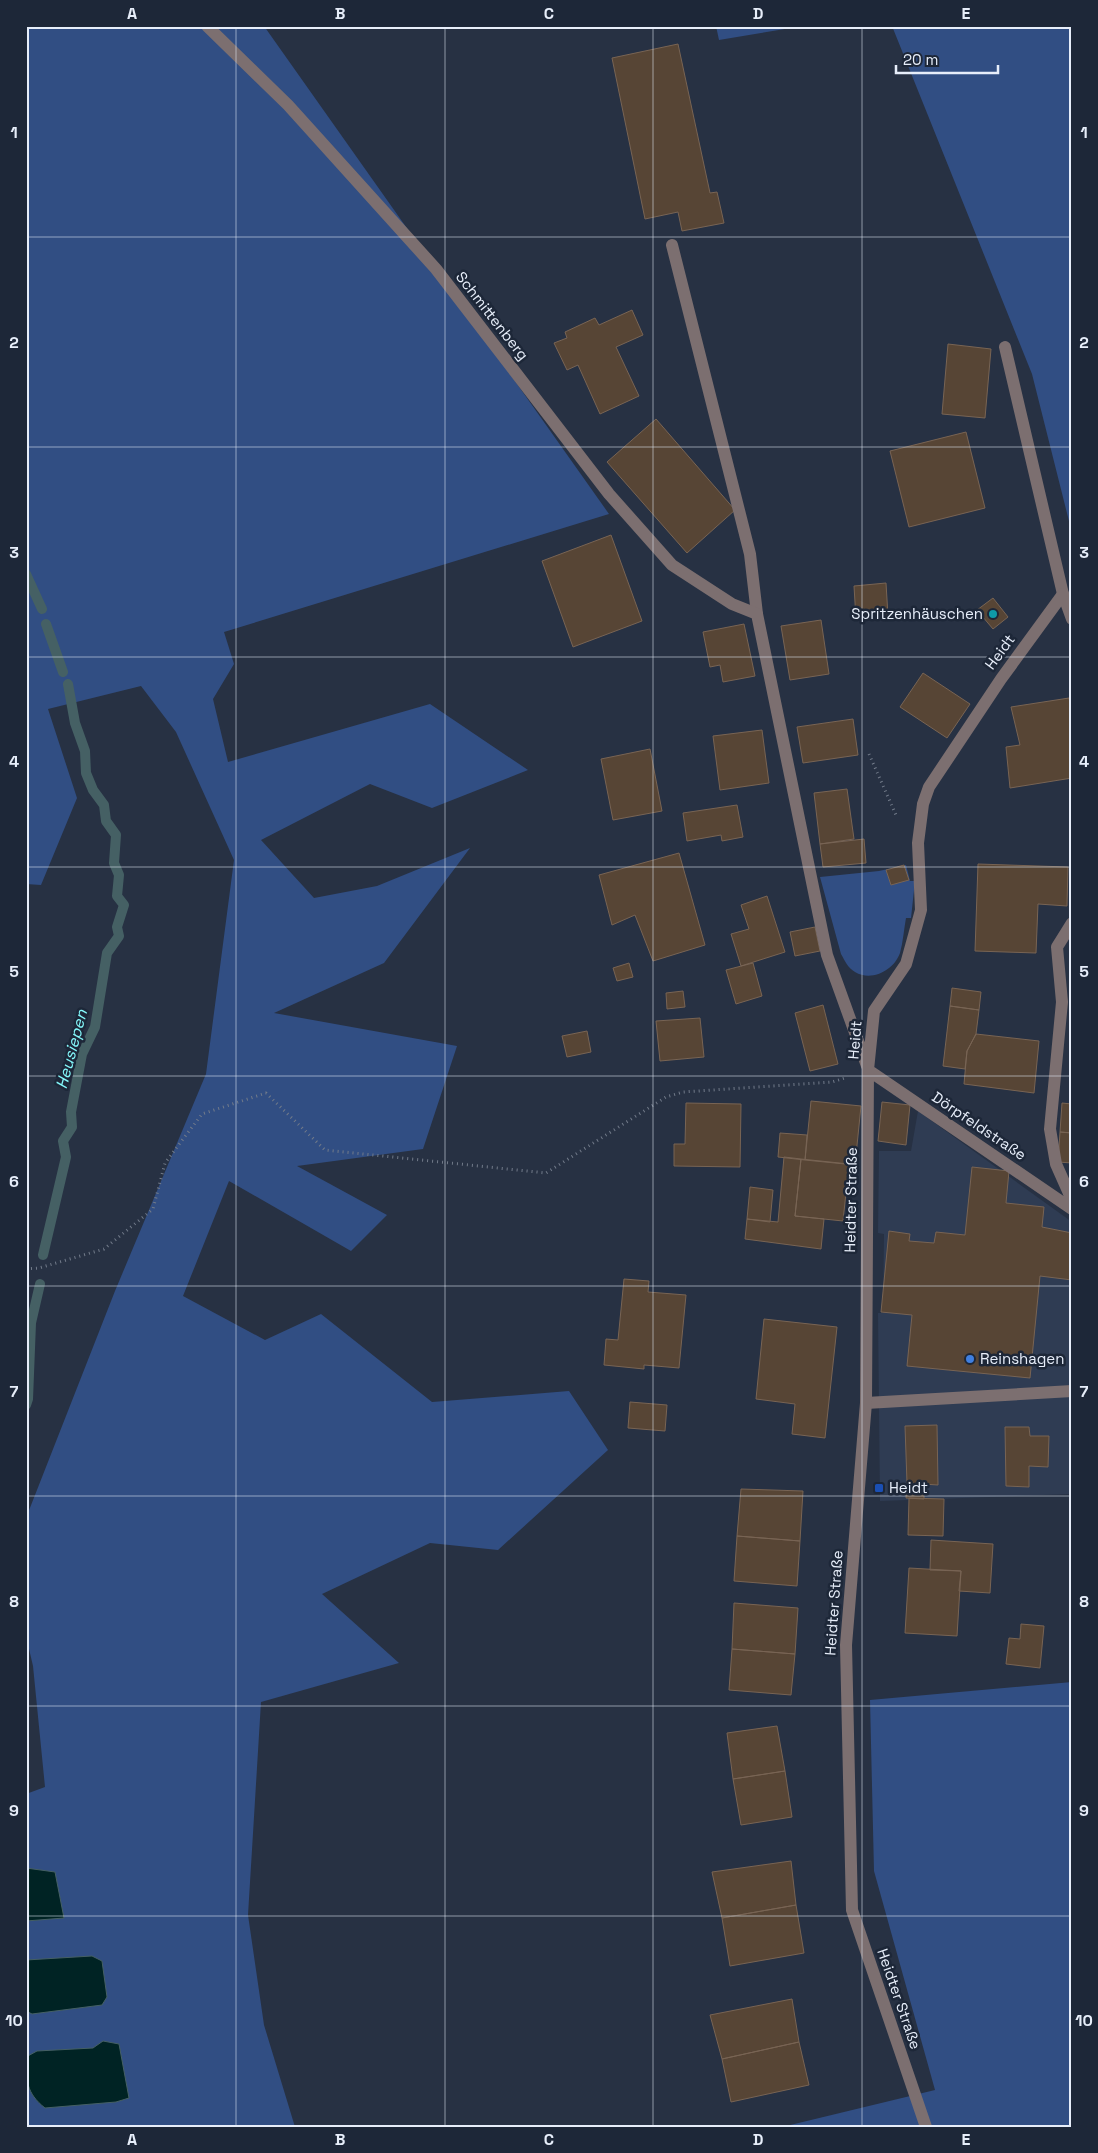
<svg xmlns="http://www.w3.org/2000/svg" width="1098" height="2153" font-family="'Space Grotesk',sans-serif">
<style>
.built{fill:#2f3c53}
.green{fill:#314e83}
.water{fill:#002324;stroke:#456064}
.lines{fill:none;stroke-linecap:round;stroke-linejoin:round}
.stream{stroke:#456064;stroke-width:10}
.building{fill:#574535;stroke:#786454}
.path{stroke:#727b8a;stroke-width:3;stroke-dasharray:1 4;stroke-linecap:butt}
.lane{stroke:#7c6f70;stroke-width:12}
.street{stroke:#7c6f70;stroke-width:12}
.grid{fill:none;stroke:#e7eefa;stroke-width:1;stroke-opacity:0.55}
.culture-dot{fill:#0f9aa8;stroke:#1d2738;stroke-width:2}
.shop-dot{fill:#3f7fe0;stroke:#1d2738;stroke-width:2}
.transit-dot{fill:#1a4fb4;stroke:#1d2738;stroke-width:2}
.labels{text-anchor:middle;stroke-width:5;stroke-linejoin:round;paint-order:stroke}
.street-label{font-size:15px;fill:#e7eefa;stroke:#1d2738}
.poi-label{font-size:15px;fill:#e7eefa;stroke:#1d2738;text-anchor:start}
.water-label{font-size:16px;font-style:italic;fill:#85f9fc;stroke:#1d2738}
.neatline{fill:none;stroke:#e7eefa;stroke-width:2}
.grid-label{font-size:16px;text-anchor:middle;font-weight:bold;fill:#e7eefa}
</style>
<rect width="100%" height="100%" fill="#273143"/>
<!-- built -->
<path class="built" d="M918 1111 1072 1222V1494L880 1501 878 1313H883L884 1234 878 1233 879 1151H911Z"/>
<!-- green -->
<path class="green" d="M26 26H264L609 514 224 632 234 664 213 699 228 762 430 704 528 770 432 808 370 784 261 840 314 898 377 886 470 848 384 963 274 1013 457 1046 423 1149 297 1166 387 1215 351 1251 229 1181 183 1296 265 1340 321 1314 432 1402 569 1391 608 1450 498 1550 430 1543 322 1594 399 1663 261 1702 248 1915 264 2025 295 2127H26V1794L45 1787 33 1666 26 1636V1518L115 1291 206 1074 234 860 176 732 141 686 48 709 77 798 41 885 26 884Z
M716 26H803L719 40Z
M892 26H1072V533L1032 374Z
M906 865 910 881H915L911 918H906C904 929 903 942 900 953 894 970 872 982 855 972 848 968 845 961 841 954L820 877 879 871Z
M1072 1682V2127H782L935 2090 874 1871 870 1700Z"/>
<!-- water -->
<path class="water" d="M26 1868 55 1872 64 1918 26 1921Z
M92 1956 102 1961 107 1997 102 2005 32 2014 26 2011V1960Z
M103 2041 119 2044 129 2098 116 2102 45 2108C26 2093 26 2080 26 2057L37 2051 93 2048Z"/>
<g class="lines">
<!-- stream -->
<path class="stream" d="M26 574 42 609
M46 624 63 672
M43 1255 66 1157 63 1141 72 1127 71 1112 82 1054 95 1027 107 953 119 936 117 927 124 905 117 896 119 875 114 863 116 835 106 821 104 805 93 790 86 773 85 751 75 723 68 684
M26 1405 28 1399 31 1323 40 1284"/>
</g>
<!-- building -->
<path class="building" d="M678 44 710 193 717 192 724 223 682 231 678 212 645 219 612 58Z
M632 310 643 335 616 347 639 396 600 414 578 365 567 370 554 343 567 338 565 332 595 318 599 325Z
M948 344 991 349 985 418 942 414Z
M656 419 735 510 687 553 607 462Z
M966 432 985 508 909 527 890 451Z
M611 535 642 621 573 647 542 561Z
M886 583 888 616 856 619 854 586Z
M993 598 1008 617 993 629 977 610Z
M821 620 829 674 790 680 781 626Z
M744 624 755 676 723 682 720 665 710 667 703 632Z
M923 673 970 704 947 738 900 707Z
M1069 698 1072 710V778L1010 788 1006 747 1020 745 1011 707Z
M853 719 858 755 803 763 797 727Z
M762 730 769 783 720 790 713 736Z
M650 749 662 811 613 820 601 759Z
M847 789 854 839 820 844 814 793Z
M737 805 743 837 722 841 721 835 687 841 683 813Z
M864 839 866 863 823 867 820 844Z
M679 853 705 945 653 961 635 915 612 925 599 875Z
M978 864 1068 867 1067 906 1038 904 1036 953 975 951Z
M904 865 909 880 891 885 886 870Z
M767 896 785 952 741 966 731 934 749 929 741 905Z
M815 927 820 951 795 956 790 932Z
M629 963 633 977 617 981 613 968Z
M753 963 762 996 736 1004 726 970Z
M952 988 981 992 979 1010 950 1006Z
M683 991 685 1007 667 1009 666 993Z
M823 1005 838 1064 810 1071 795 1013Z
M950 1006 979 1010 976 1034 967 1051 965 1069 943 1066Z
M700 1018 704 1057 660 1061 656 1021Z
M587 1031 591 1052 567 1057 562 1036Z
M976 1034 1039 1041 1034 1093 964 1084 967 1051Z
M811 1101 861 1106 855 1165 805 1160Z
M882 1102 910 1105 906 1145 878 1141Z
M686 1103 741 1104 740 1167 674 1166V1144H685Z
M1062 1103 1072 1104V1133L1060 1132Z
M1060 1132 1072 1133V1163L1058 1162Z
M780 1133 807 1135 805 1160 778 1157Z
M784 1157 801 1159 795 1216 824 1219 821 1249 745 1239 747 1219 778 1222Z
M801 1159 849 1164 843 1221 795 1216Z
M972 1167 1009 1171 1006 1203 1044 1207 1042 1227 1072 1233V1280L1040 1276 1030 1378 907 1366 912 1315 881 1312 889 1231 910 1234 909 1241 934 1243 936 1232 965 1235Z
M750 1187 773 1190 770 1222 747 1219Z
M624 1279 649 1281 648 1292 686 1295 679 1368 644 1365V1369L604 1365 606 1339 618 1340Z
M764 1319 837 1327 825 1438 792 1434 795 1404 756 1399Z
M630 1402 667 1405 665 1431 628 1428Z
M937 1425 938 1485 907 1483 905 1426Z
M1005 1427H1029L1030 1436H1049L1048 1467 1029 1466V1487L1006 1486Z
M907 1483 924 1484V1499L906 1498Z
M741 1489 803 1491 800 1541 737 1536Z
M909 1498 944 1499 943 1536 908 1535Z
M737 1536 800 1541 797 1586 734 1581Z
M931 1540 993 1544 990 1593 959 1591 961 1571 930 1570Z
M909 1568 961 1571 957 1636 905 1633Z
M734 1603 798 1608 795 1654 732 1649Z
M1021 1624 1044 1626 1040 1668 1006 1664 1009 1638 1020 1639Z
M732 1649 795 1654 791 1695 729 1690Z
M777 1726 785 1771 733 1779 727 1733Z
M785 1771 792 1817 741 1825 733 1779Z
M791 1861 796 1905 722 1918 712 1872Z
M796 1905 804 1953 730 1966 722 1918Z
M792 1999 799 2042 722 2059 710 2015Z
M799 2042 809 2085 731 2102 722 2059Z"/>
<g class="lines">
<!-- path -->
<path class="path" d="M869 754 896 815
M26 1269 39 1268 104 1249 153 1209 165 1163 202 1114 266 1093 325 1150 546 1173 666 1097 683 1092 832 1082 845 1078"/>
<!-- lane -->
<path class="lane" d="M672 245 750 554 757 614
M1005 347 1063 594
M866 1403 1072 1391"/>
<!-- street -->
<path class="street" d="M207 26 288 105 436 269 609 494 672 565 732 604 757 614 827 955 867 1066
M1063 594 1072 619
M1072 923 1057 947 1062 1002 1050 1129 1056 1164 1072 1200
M868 1070 1072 1209
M926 2127 852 1910 846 1645 866 1403 868 1070 874 1011 906 964 921 910 918 843 923 804 929 787 1001 679 1063 594"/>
</g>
<!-- grid -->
<path class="grid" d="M236 26V2127M445 26V2127M653 26V2127M862 26V2127M26 237H1072M26 447H1072M26 657H1072M26 867H1072M26 1076H1072M26 1286H1072M26 1496H1072M26 1706H1072M26 1916H1072"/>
<!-- markers -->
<circle class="culture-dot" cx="993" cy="614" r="5"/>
<circle class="shop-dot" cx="970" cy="1359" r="5"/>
<rect class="transit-dot" x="874" y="1483" width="10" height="10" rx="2.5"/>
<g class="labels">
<!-- street labels -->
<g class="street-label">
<text transform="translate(492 316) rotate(52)" y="5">Schmittenberg</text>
<text transform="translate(1000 652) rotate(-54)" y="5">Heidt</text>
<text transform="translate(855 1040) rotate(-85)" y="5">Heidt</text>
<text transform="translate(979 1126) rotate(34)" y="5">Dörpfeldstraße</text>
<text transform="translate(851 1200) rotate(-89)" y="5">Heidter Straße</text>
<text transform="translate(834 1603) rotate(-86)" y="5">Heidter Straße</text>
<text transform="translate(899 1999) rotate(71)" y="5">Heidter Straße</text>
</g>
<!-- poi labels -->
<g class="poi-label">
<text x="983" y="619" text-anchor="end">Spritzenhäuschen</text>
<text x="980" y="1364">Reinshagen</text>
<text x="889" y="1493">Heidt</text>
</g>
<!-- water labels -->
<g class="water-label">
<text transform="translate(71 1049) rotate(-75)" y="6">Heusiepen</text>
</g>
</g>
<!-- border -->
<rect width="1098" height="2153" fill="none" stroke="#1d2738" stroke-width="55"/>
<!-- scale -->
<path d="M896 65v8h102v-8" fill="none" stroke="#e7eefa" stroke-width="2.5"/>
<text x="903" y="65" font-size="15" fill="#e7eefa" stroke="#1d2738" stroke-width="4" paint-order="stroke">20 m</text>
<rect x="28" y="28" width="1042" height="2098" class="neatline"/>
<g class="grid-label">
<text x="132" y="19">A</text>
<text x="340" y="19">B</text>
<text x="549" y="19">C</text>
<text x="758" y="19">D</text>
<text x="966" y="19">E</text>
<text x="14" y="138">1</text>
<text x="1084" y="138">1</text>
<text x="14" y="348">2</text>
<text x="1084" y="348">2</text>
<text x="14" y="558">3</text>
<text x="1084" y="558">3</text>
<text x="14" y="767">4</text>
<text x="1084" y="767">4</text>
<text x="14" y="977">5</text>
<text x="1084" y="977">5</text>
<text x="14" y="1187">6</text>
<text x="1084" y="1187">6</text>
<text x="14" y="1397">7</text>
<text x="1084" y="1397">7</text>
<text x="14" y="1607">8</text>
<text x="1084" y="1607">8</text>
<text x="14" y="1816">9</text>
<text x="1084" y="1816">9</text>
<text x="14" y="2026">10</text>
<text x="1084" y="2026">10</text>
<text x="132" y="2145">A</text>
<text x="340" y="2145">B</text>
<text x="549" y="2145">C</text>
<text x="758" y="2145">D</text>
<text x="966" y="2145">E</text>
</g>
</svg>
